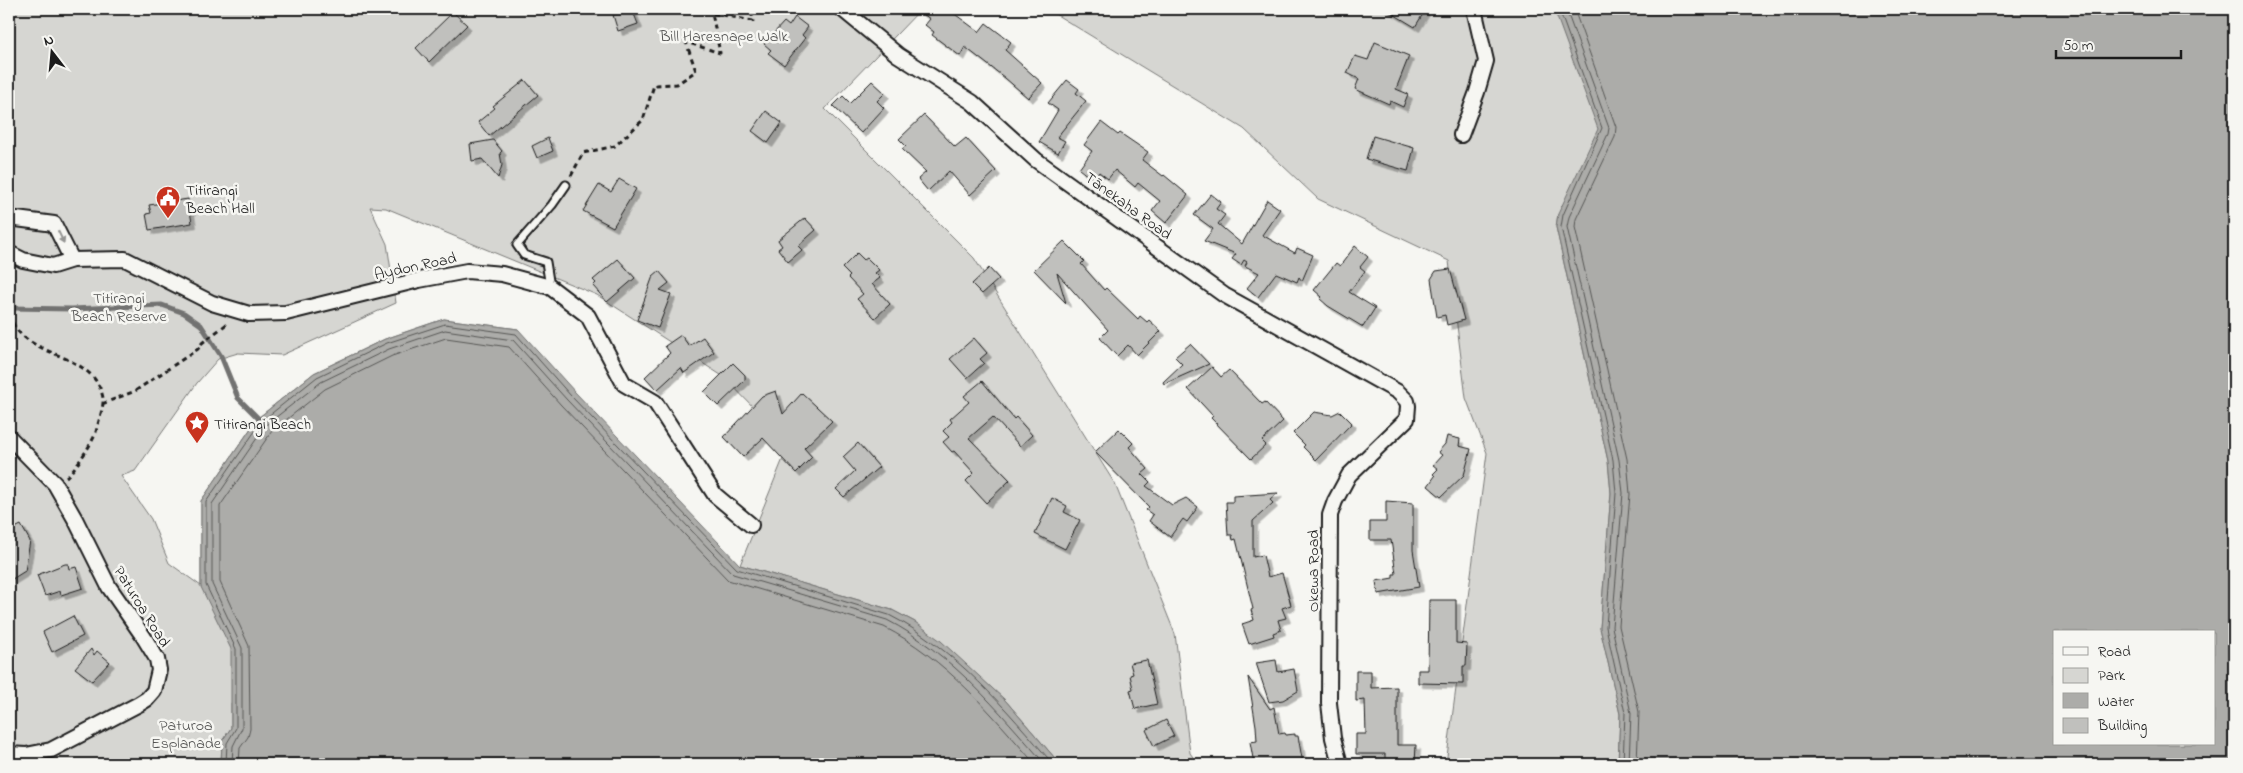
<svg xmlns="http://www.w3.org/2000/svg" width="2243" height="773" font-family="'Indie Flower',sans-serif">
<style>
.green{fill:#d6d6d2;stroke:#797977}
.water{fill:#acaca9;stroke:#727271;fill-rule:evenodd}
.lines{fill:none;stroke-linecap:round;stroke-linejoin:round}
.shore{stroke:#565654;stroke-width:1}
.stream{stroke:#727271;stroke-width:5}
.building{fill:#c0c0bd;stroke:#1c1c1c;filter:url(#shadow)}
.service-casing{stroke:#1c1c1c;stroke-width:11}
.minor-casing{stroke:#1c1c1c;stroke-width:18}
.path{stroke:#1c1c1c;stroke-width:3;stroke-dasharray:5 4;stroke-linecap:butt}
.service{stroke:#f6f6f2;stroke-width:7}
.minor{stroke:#f6f6f2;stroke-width:14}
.oneway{fill:#949492}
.labels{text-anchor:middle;stroke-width:5;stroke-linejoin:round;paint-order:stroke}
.park-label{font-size:16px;fill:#545453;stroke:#f6f6f2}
.poi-label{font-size:16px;fill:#1c1c1c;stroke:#f6f6f2;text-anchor:start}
.street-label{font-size:16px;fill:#1c1c1c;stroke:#f6f6f2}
</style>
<defs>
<filter id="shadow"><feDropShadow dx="4.5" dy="4.5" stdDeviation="0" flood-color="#0004"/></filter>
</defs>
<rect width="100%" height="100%" fill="#f6f6f2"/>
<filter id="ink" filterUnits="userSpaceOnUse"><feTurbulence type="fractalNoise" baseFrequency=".02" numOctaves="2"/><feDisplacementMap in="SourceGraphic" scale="10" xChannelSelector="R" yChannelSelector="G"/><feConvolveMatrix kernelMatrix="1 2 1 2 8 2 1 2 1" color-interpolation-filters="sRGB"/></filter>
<g filter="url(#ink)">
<!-- green -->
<path class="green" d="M9 9H921L825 109 974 258 1115 484 1175 634 1190 753 1198 764H1060L1005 700 915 622 892 610 740 565 789 444 724 377 597 295 386 208 370 207 387 244 396 303 282 355 238 353 218 359 197 383 135 471 121 476 151 519 169 563 201 586V501L258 418 314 373 385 339 444 319 518 329 231 703V728L222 741 221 764H9Z
M1047 9H1764L1656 583 1558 214 1556 227 1608 461 1611 493 1600 628 1620 714 1618 764H1446L1487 453 1466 398 1449 261 1318 199 1244 129Z"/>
<!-- water -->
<path class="water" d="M1554 9H2234V764H1618L1620 714 1600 628 1611 493 1608 461 1556 227 1558 214 1598 129ZM2054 632H2214V744H2054Z
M444 319 518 329 575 392 740 565 892 610 915 622 941 641 1005 700 1060 764H221L222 741 231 728V649L201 587V501L258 418 314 373 385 339Z"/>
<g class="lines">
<!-- shore -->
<path class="shore" d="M1559 9 1602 128 1563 215 1561 227 1613 460 1616 493 1606 627 1625 713 1623 764
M1566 9 1609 128 1608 134 1569 217 1567 227 1619 460 1623 493 1612 627 1631 713 1629 764
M1574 9 1616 127 1615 137 1576 219 1575 227 1627 459 1630 494 1619 626 1639 712 1637 764
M226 764 227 743 236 728V649L206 585V502L262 421 317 377 387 343 445 324 516 334 571 396 737 569 889 615C956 649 1006 709 1053 764
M232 764 233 746 242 728V648L212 584V504L266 425 321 382 389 349 445 330 513 340 567 400 733 574 887 620C951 653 999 711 1045 764
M239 764 240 748 248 737 250 729 249 646 220 582V506L272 431 325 389 392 356 446 338 509 347 561 405 728 580 884 627C945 658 991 713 1035 764"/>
<!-- stream -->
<path class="stream" d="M9 308 72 309 162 305 184 313 201 325 221 356 238 398 258 418"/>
</g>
<!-- building -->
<path class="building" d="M618 9H632L638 24 618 31 613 15 619 14Z
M916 9H948L979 32 986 23 1011 42 1005 50 1042 83 1028 98 1005 78 965 47 960 56 932 35 934 32 925 25 930 19Z
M1385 9H1426L1415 27Z
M453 12 467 25 429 62 416 48Z
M795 17 808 27 802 35 805 38 784 65 768 53 771 50 764 44 784 22 789 26Z
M1375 42 1409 56 1396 89 1408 94 1403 107 1390 101 1389 104 1355 89 1359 79 1347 73 1355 56 1368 60Z
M525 80 538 95 489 136 478 122 495 108 493 106Z
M1067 80 1079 89 1076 93 1086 101 1057 137 1065 141 1058 153 1039 142 1058 110 1048 103Z
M872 81 885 93 877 101 884 108 861 133 833 106 843 96 850 103Z
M766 111 782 123 768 143 752 131Z
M924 115 955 147 966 138 996 171 970 195 949 171 928 191 918 179 926 172 902 149 906 146 899 139Z
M1101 122 1118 135 1120 133 1148 152 1142 160 1163 176 1164 175 1188 195 1166 223 1152 211 1160 201 1138 183 1135 187 1115 170 1108 179 1099 172 1093 180 1079 169 1092 151 1084 145Z
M1373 136 1414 148 1408 171 1366 159Z
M548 138 553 151 537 158 532 146Z
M493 140 502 151 500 153 502 165 498 178 482 159 472 161 470 144Z
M619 179 636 189 613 227 583 211 599 185 611 192Z
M1211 194 1221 202 1216 209 1225 215 1218 224 1242 244 1267 200 1280 209 1262 235 1295 253 1297 248 1313 255 1302 281 1299 277 1297 282 1276 273 1258 297 1247 288 1259 273 1245 266 1247 262 1244 260 1241 265 1232 259 1236 254 1204 241 1213 229 1194 215Z
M188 199 192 223 149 230 146 214 151 213 149 205Z
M805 218 816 230 798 246 802 250 788 262 778 249 782 246 778 240Z
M1064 241 1084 261 1081 264 1104 290 1106 288 1138 319 1140 316 1147 322 1149 320 1161 331 1137 355 1128 345 1117 356 1100 338 1108 330 1057 273 1066 303 1034 270Z
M1355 246 1368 257 1360 267 1365 271 1349 292 1375 308 1363 327 1328 306 1320 299 1322 297 1314 290 1336 263 1340 266Z
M857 253 864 260 867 258 879 270 875 273 880 278 872 284 890 304 875 318 857 299 863 294 848 278 850 276 842 268Z
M618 259 635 278 607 302 593 286 596 283 593 280Z
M989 268 999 279 982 294 972 284Z
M1450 269 1464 320 1447 325 1445 315 1437 317 1431 279 1436 271Z
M659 271 669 283 660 290 671 294 658 328 637 320 653 276Z
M681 335 689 346 703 337 714 352 684 373 681 368 657 390 645 377 670 353 665 346Z
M974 338 987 353 980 359 984 363 967 378 950 359Z
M1190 344 1209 364 1164 384 1163 382 1182 364 1175 357Z
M733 363 745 375V380L718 406 704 392Z
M1212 367 1221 377 1229 370 1262 404 1265 402 1283 421 1262 441 1266 445 1251 459 1211 418 1213 416 1188 389Z
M982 381 1014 419 1016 417 1032 435 1020 446 993 417 969 438 1010 480 986 503 966 481 974 473 954 451 952 452 943 442 949 437 943 431 952 422 950 419 969 402 964 396Z
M776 391 783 414 802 393 832 421 804 448 812 457 796 473 763 438 743 457 724 437 762 396Z
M1340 411 1352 423 1316 460 1303 447 1305 445 1293 433 1314 412 1332 415Z
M1119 429 1133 443 1129 447 1148 469 1142 474 1150 482 1146 486 1172 505 1186 498 1198 507 1187 522 1183 519 1170 537 1149 521 1153 515 1146 510 1149 507 1095 452Z
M1447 436 1460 439 1459 446 1471 449 1464 475 1441 497 1428 486 1435 476 1433 474 1438 469 1433 465 1442 455 1438 452 1445 444Z
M858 443 879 467 844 497 836 489 855 471 843 457Z
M1278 493 1270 500 1273 503 1253 521V557L1263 555 1268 577 1282 573 1291 605 1282 608 1286 618 1278 620 1281 630 1273 633 1274 636 1249 644 1242 624 1254 620 1251 610 1253 609 1236 539 1233 540 1232 535H1228L1226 502H1233V496Z
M1052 498 1067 506 1064 512 1080 520 1065 549 1035 534Z
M1386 501 1413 503V550L1419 587 1378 594 1376 581 1393 578V574H1396L1391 540H1370V522H1386Z
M21 525 30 541 25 571 9 581V531Z
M65 564H68L69 569 76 567 83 588 61 595 60 591 45 596 37 575Z
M1429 600H1456V643L1467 644 1466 666H1463V684L1418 683V670H1428Z
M73 616 83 636 52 652 43 632Z
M91 649 94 655 97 651 110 662 92 681 75 668Z
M1147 660 1157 704 1135 709 1130 690 1133 689 1130 675 1133 674 1130 663Z
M1276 660 1278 672 1294 669 1298 691 1283 700 1269 702 1256 663Z
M1356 671H1371V688L1397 687V745H1416L1415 764H1385V754H1356V734H1366L1365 700 1356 701Z
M1248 677 1270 709 1274 707 1279 734 1285 733 1286 735 1295 734V736H1298L1303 764H1254L1250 742 1257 741 1256 726Z
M1166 720 1174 736 1154 746 1146 730Z"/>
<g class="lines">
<defs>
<path id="service" d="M550 287 546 262 524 255 517 245 552 205 566 185"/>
<path id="minor" d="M842 9 898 55 972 102 1036 160 1224 295 1398 392 1407 401 1408 406 1407 419 1349 475 1335 501 1330 515 1329 703 1333 738 1340 764
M1461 135 1477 92 1486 61 1474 9
M9 218 54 224 72 260
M9 253 23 260 53 266 72 260 125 259 212 303 249 314 286 313 419 280 467 271 502 274 550 287 588 316 624 384 655 402 715 495 751 525
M9 437 55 484 75 519 109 587 143 636 157 659 159 670 154 691 147 699 139 704 51 750 26 755 9 754"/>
</defs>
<!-- service casing -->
<use href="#service" class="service-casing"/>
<!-- minor casing -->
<use href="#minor" class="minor-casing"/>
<!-- path -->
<path class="path" d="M571 176 583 153 615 146 643 120 654 85 677 84 696 71 686 42 720 53 712 13 753 21 751 9
M9 305C10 311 11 321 15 327 35 358 95 354 103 398 104 408 98 422 96 432 93 442 74 471 66 477
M102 404 135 391 198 349 202 343 228 323"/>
<!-- service -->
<use href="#service" class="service"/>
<!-- minor -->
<use href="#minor" class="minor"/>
</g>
<!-- one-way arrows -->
<defs><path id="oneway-solid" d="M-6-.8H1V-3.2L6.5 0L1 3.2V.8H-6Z" transform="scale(1.25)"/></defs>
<use class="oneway" href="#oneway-solid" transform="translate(61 237) rotate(64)"/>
</g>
<!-- icons -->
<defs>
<symbol id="civic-pin" viewBox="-11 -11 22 30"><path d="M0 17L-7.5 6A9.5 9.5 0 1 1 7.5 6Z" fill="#c8321e" stroke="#f6f6f2"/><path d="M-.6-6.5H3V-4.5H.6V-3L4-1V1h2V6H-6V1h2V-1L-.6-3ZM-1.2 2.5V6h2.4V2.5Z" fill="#fff"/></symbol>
<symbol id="sight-pin" viewBox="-11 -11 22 30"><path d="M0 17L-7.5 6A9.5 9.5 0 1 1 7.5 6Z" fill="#c8321e" stroke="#f6f6f2"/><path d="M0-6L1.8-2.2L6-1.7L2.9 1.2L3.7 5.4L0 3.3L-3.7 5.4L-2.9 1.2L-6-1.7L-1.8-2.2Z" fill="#fff"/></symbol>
</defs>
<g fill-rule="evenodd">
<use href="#civic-pin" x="154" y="184" width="28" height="38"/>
<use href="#sight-pin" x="183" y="409" width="28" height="38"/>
</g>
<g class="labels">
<!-- park labels -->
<g class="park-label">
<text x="724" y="41">Bill Haresnape Walk</text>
<text x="119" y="303">Titirangi<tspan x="119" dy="18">Beach Reserve</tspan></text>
<text x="186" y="730">Paturoa<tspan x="186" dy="18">Esplanade</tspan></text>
</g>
<!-- poi labels -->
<g class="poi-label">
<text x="186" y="195">Titirangi<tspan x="186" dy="18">Beach Hall</tspan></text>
<text x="214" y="429">Titirangi Beach</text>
</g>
<!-- street labels -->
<g class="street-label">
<text transform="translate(1129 205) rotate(36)" y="6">Tānekaha Road</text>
<text transform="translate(415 265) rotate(-12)" y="6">Aydon Road</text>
<text transform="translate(1312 571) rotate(-90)" y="6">Okewa Road</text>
<text transform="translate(143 606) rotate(58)" y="6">Paturoa Road</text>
</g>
</g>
<!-- margin -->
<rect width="2243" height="773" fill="none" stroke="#f6f6f2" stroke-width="30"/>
<rect x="15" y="15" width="2213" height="743" fill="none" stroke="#1c1c1c" stroke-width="2" filter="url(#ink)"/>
<!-- legend -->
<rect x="2053" y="630" width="162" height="115" fill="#f6f6f2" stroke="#9f9f9c"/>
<rect x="2063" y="647" width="25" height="8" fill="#f6f6f2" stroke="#9f9f9c"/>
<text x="2098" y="656" font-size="15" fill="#1c1c1c">Road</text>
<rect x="2063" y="668" width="25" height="15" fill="#d6d6d2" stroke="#9f9f9c"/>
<text x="2098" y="680" font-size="15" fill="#1c1c1c">Park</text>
<rect x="2063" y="693" width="25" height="15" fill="#acaca9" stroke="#9f9f9c"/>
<text x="2098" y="706" font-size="15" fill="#1c1c1c">Water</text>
<rect x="2063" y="718" width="25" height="15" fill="#c0c0bd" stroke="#9f9f9c"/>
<text x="2098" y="730" font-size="15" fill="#1c1c1c">Building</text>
<!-- north arrow -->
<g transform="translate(52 52) rotate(344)" stroke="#f6f6f2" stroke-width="4" paint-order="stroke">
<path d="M0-4L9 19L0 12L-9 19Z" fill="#1c1c1c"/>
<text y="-8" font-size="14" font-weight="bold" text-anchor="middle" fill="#1c1c1c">N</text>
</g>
<!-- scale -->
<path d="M2056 50v8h125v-8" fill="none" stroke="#1c1c1c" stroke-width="2.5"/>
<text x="2063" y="50" font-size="15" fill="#1c1c1c" stroke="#f6f6f2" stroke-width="4" paint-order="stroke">50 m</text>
</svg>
